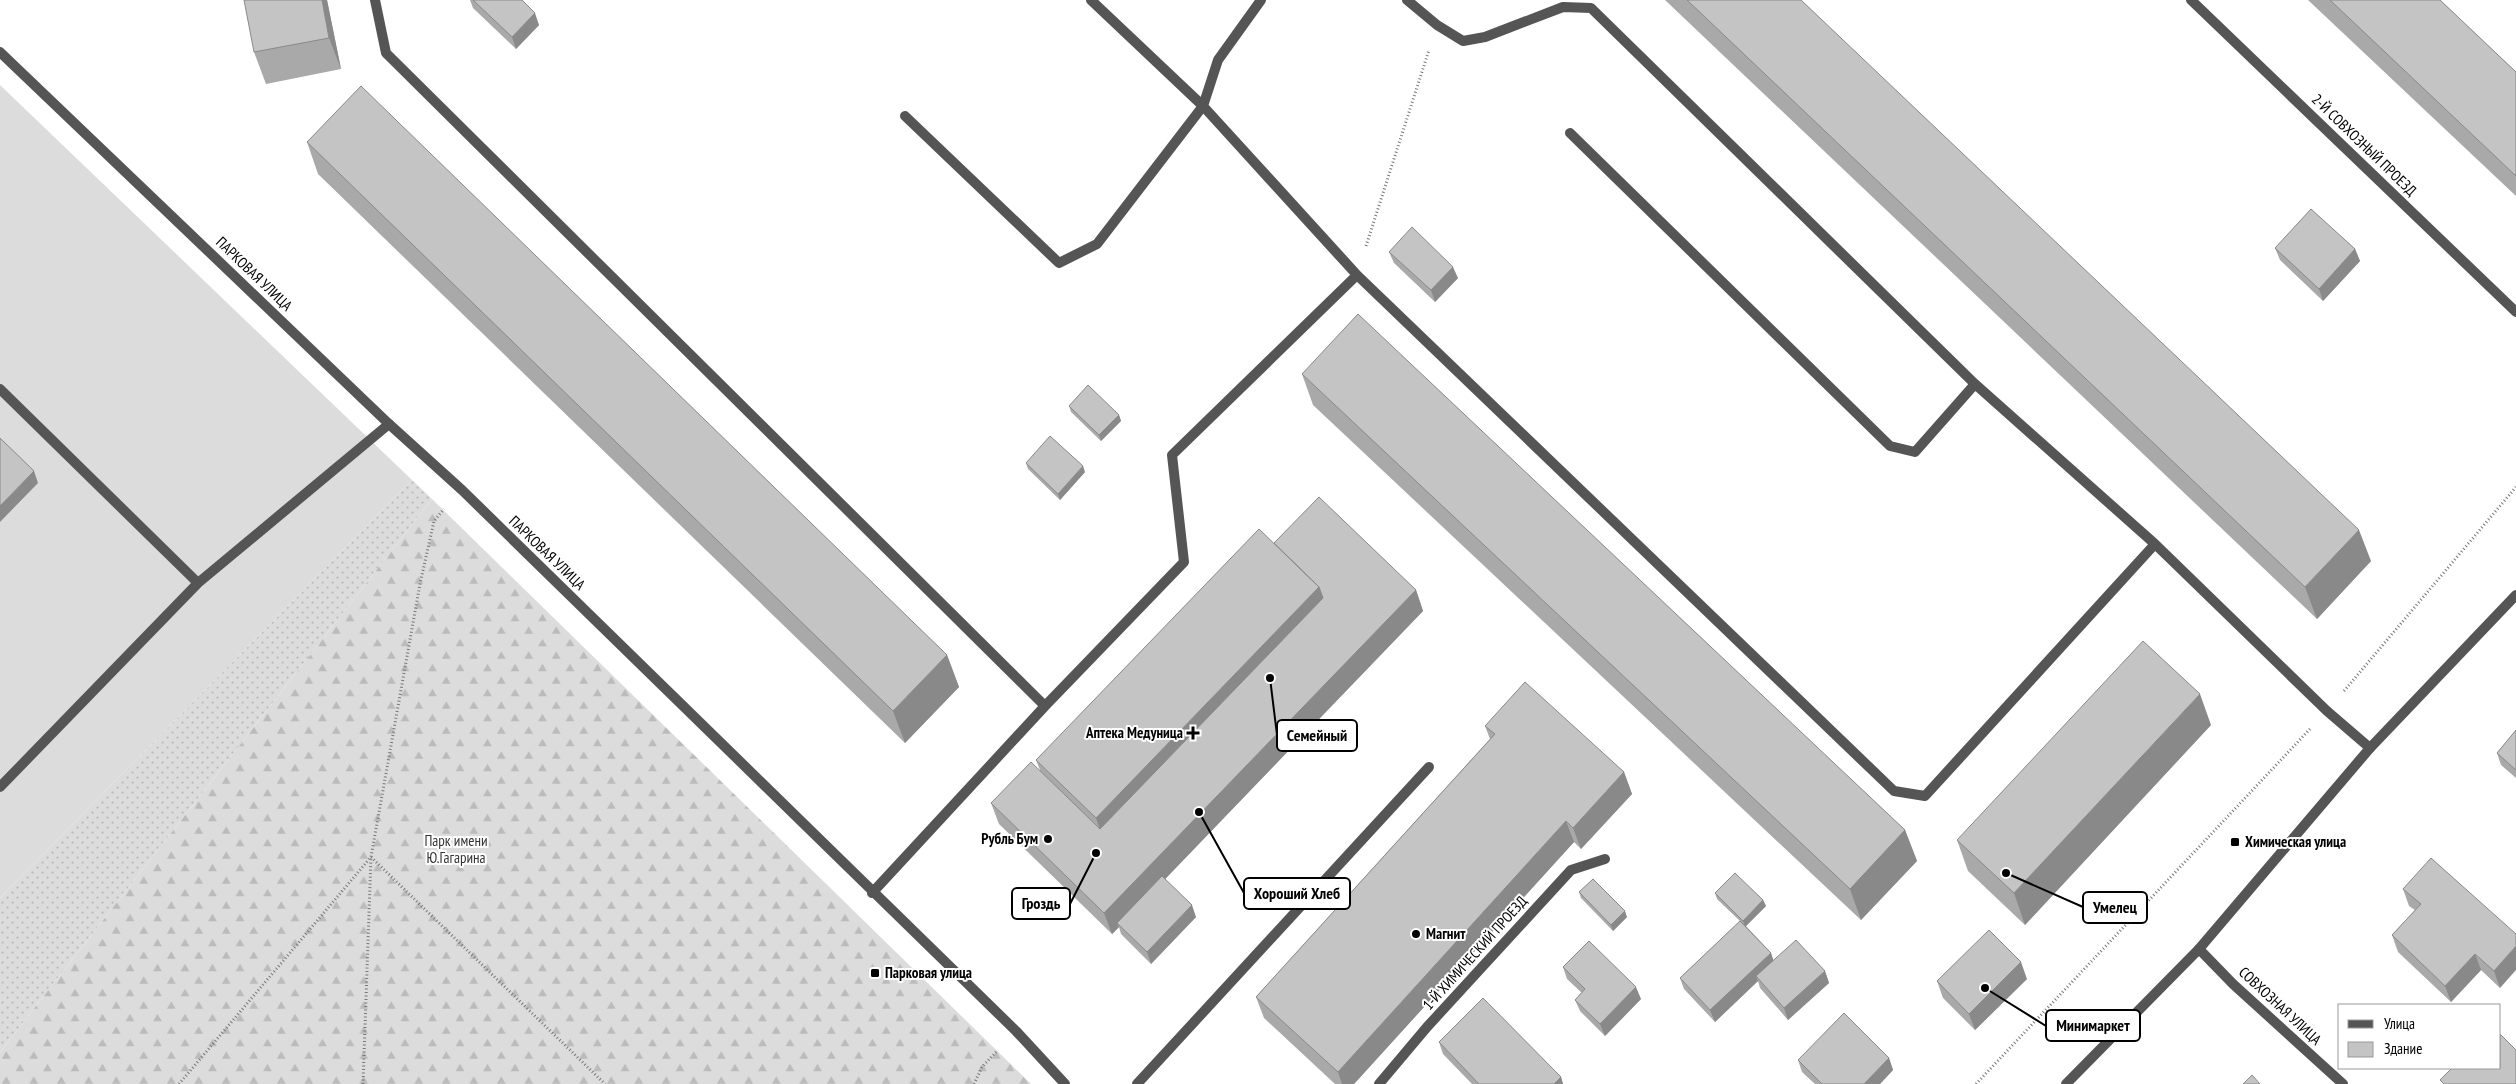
<svg xmlns="http://www.w3.org/2000/svg" width="2516" height="1084" font-family="'PT Sans Narrow',sans-serif">
<style>
.grass{fill:url(#grass-dots)}
.forest{fill:url(#forest-firs)}
.pitch{fill:#dcdcdc}
.lines{fill:none;stroke-linecap:round;stroke-linejoin:round}
.path{stroke:#777;stroke-width:3;stroke-dasharray:1 2.5;stroke-linecap:butt}
.service{stroke:#555;stroke-width:10}
.minor{stroke:#555;stroke-width:10}
.tertiary{stroke:#555;stroke-width:10}
.wall{fill:#a9a9a9}
.shaded-wall{fill:#898989}
.building{fill:#c4c4c4;stroke:#898989}
.poi-dot{fill:#000;stroke:#fff;stroke-width:2}
.labels{text-anchor:middle;stroke-width:4;stroke-linejoin:round;paint-order:stroke}
.street-label{font-size:15px;fill:#000;stroke:#fff}
.poi-label{font-size:15px;font-weight:bold;fill:#000;stroke:#fff;text-anchor:start}
.park-label{font-size:15px;fill:#333;stroke:#fff}
.leader{fill:none;stroke:#000;stroke-width:2}
.callout-dot{fill:#000;stroke:#fff;stroke-width:2}
.callout{fill:#fff;stroke:#000;stroke-width:2}
.callout-label{font-size:16px;text-anchor:middle;font-weight:bold;fill:#000}
</style>
<defs>
<pattern id="grass-dots" width="8" height="8" patternUnits="userSpaceOnUse" patternTransform="scale(1.25)"><rect width="8" height="8" fill="#dcdcdc"/><path d="M2 2h.1M6 6h.1" fill="none" stroke="#bbb" stroke-width="1.8" stroke-linecap="round"/></pattern>
<pattern id="forest-firs" width="22" height="20" patternUnits="userSpaceOnUse" patternTransform="scale(1.25)"><rect width="22" height="20" fill="#dcdcdc"/><path d="M5 1l3.5 6h-7zM16 11l3.5 6h-7z" fill="#bbb"/></pattern>
</defs>
<rect width="100%" height="100%" fill="#fff"/>
<!-- grass -->
<path class="grass" d="M412 480 432 499 0 1052V898Z"/>
<!-- forest -->
<path class="forest" d="M432 499 1031 1084H0V1052Z"/>
<!-- pitch -->
<path class="pitch" d="M0 85 412 480 0 898Z"/>
<g class="lines">
<!-- path -->
<path class="path" d="M1366 246 1429 50
M2344 691 2516 487
M179 1084 371 857 605 1084
M363 1084 371 857 420 584 434 521 444 509
M974 1084 982 1067 998 1050
M1976 1084 2310 729"/>
<!-- service -->
<path class="service" d="M375 0 386 53 1045 706 872 893
M1407 0 1437 25 1463 41 1485 37 1563 7 1591 8 1975 384 2155 544 2327 711 2370 748
M905 116 1059 263 1097 244 1203 106 1218 60 1261 0
M1570 133 1890 446 1915 452 1975 384
M1357 275 1894 791 1925 796 2155 544
M0 389 198 583
M1045 706 1184 562 1172 455 1357 275 1203 106 1091 0
M0 787 198 583 389 424
M1137 1084 1429 767"/>
<!-- minor -->
<path class="minor" d="M2191 0 2516 312
M2199 949 2233 984 2343 1084
M1379 1084 1427 1027 1571 870 1605 859"/>
<!-- tertiary -->
<path class="tertiary" d="M0 52 389 424 462 490 1016 1031 1065 1084
M2066 1084 2199 949 2370 748 2516 595"/>
</g>
<!-- wall -->
<path class="wall" d="M327 0 341 69 266 84 254 52Z
M470 0H522L539 25 516 49 473 8Z
M1665 0H1801L2371 561 2317 619Z
M2308 0H2440L2516 72V196Z
M307 142 947 655 959 687 905 743 318 174Z
M2275 248 2355 249 2360 261 2323 301 2280 260Z
M1389 252 1458 278 1435 302 1394 263Z
M1302 374 1905 830 1917 861 1861 920 1313 405Z
M1069 406 1119 415 1121 421 1101 441 1071 412Z
M1026 463 1085 472 1060 500 1028 469Z
M1274 543 1416 590 1423 611 1165 879 1196 917 1151 964 1121 934 1119 927 1112 934 999 824 991 803 1040 770 1036 760Z
M2211 725 2025 925 1968 871 1957 840Z
M1485 726 1624 772 1632 794 1581 849 1574 842 1354 1084H1335L1264 1018 1256 997 1490 739Z
M2516 730V778L2501 765 2497 753Z
M2403 889 2516 934 2500 988 2481 970 2451 1002 2398 952 2392 935 2415 910 2409 906Z
M1579 892 1627 917 1613 931 1581 898Z
M1715 893 1763 900 1766 906 1746 926 1771 953 1773 960 1825 971 1829 983 1788 1020 1760 988 1758 981 1715 1022 1684 989 1680 978 1740 921 1717 899Z
M1563 967 1641 999 1605 1036 1580 1011 1575 1000 1582 993 1567 979Z
M2027 979 1975 1030 1943 998 1937 981Z
M1439 1042 1561 1077 1563 1084H1472L1443 1054Z
M1889 1058 1893 1070 1880 1084H1815L1802 1072 1798 1060Z"/>
<!-- shaded-wall -->
<path class="shaded-wall" d="M322 0H327L341 69 329 38Z
M535 13 539 25 516 49 512 37Z
M2355 249 2360 261 2323 301 2319 289Z
M1453 267 1458 278 1435 302 1431 290Z
M1119 415 1121 421 1101 441 1099 435Z
M1083 466 1085 472 1060 500 1058 494Z
M34 471 38 483 0 522V506Z
M2359 530 2371 561 2317 619 2305 587Z
M1319 587 1331 619 1107 850 1096 818Z
M1416 590 1423 611 1120 926 1117 923 1119 927 1112 934 1104 913Z
M947 655 959 687 905 743 893 711Z
M2200 694 2211 725 2025 925 2014 893Z
M1624 772 1632 794 1581 849 1573 828Z
M1566 821 1574 842 1354 1084H1342L1338 1072Z
M1905 830 1917 861 1861 920 1850 889Z
M1763 900 1766 906 1745 927 1743 921Z
M1192 905 1196 917 1151 964 1147 952Z
M1625 911 1627 917 1613 931 1611 925Z
M2516 946V970L2500 988 2494 971Z
M1771 953 1775 965 1756 976 1758 981 1715 1022 1710 1010Z
M2475 954 2481 970 2451 1002 2445 986Z
M2021 962 2027 979 1975 1030 1969 1014Z
M1825 971 1829 983 1788 1020 1784 1008Z
M1636 987 1641 999 1605 1036 1600 1024Z
M1889 1058 1893 1070 1880 1084H1864Z
M1561 1077 1563 1084H1554Z"/>
<!-- building -->
<path class="building" d="M244 0H322L329 38 254 52Z
M473 0H522L535 13 512 37Z
M1687 0H1801L2359 530 2305 587Z
M2330 0H2440L2516 72V176Z
M361 86 947 655 893 711 307 142Z
M2311 209 2355 249 2319 289 2275 248Z
M1412 227 1453 267 1431 290 1389 252Z
M1358 314 1905 830 1850 889 1302 374Z
M1088 385 1119 415 1099 435 1069 406Z
M1050 436 1083 466 1058 494 1026 463Z
M0 438 34 471 0 506Z
M1319 497 1416 590 1104 913 991 803 1031 762 1100 829 1323 598 1319 587 1274 543Z
M1259 529 1319 587 1096 818 1036 760Z
M2143 641 2200 694 2014 893 1957 840Z
M1525 682 1624 772 1573 828 1566 821 1338 1072 1256 997 1495 734 1485 726Z
M2516 730V770L2497 753Z
M2431 858 2516 934V946L2494 971 2475 954 2445 986 2392 935 2421 904 2403 889Z
M1735 873 1763 900 1743 921 1715 893Z
M1162 876 1192 905 1147 952 1117 923Z
M1593 879 1625 911 1611 925 1579 892Z
M1740 921 1771 953 1710 1010 1680 978Z
M1989 930 2021 962 1969 1014 1937 981Z
M1796 940 1825 971 1784 1008 1756 976Z
M1589 941 1636 987 1600 1024 1575 1000 1585 989 1563 967Z
M1483 998 1561 1077 1554 1084H1479L1439 1042Z
M1844 1013 1889 1058 1864 1084H1822L1798 1060Z
M2500 1034 2516 1050V1084H2444L2440 1080 2452 1068H2500Z
M2252 1075 2260 1084H2243Z"/>
<!-- markers -->
<g class="poi-dot">
<path d="M1190.5 725.5h5v5h5v5h-5v5h-5v-5h-5v-5h5z"/>
<circle cx="1048" cy="839" r="5"/>
<rect x="2230" y="837" width="10" height="10" rx="2.5"/>
<circle cx="1416" cy="934" r="5"/>
<rect x="870" y="968" width="10" height="10" rx="2.5"/>
</g>
<g class="labels">
<!-- street labels -->
<g class="street-label">
<text transform="translate(2364 145) rotate(44)" y="5">2-Й СОВХОЗНЫЙ ПРОЕЗД</text>
<text transform="translate(254 274) rotate(44)" y="5">ПАРКОВАЯ УЛИЦА</text>
<text transform="translate(547 553) rotate(44)" y="5">ПАРКОВАЯ УЛИЦА</text>
<text transform="translate(1475 953) rotate(-48)" y="5">1-Й ХИМИЧЕСКИЙ ПРОЕЗД</text>
<text transform="translate(2280 1006) rotate(43)" y="5">СОВХОЗНАЯ УЛИЦА</text>
</g>
<!-- poi labels -->
<g class="poi-label">
<text x="1183" y="738" text-anchor="end">Аптека Медуница</text>
<text x="1038" y="844" text-anchor="end">Рубль Бум</text>
<text x="2245" y="847">Химическая улица</text>
<text x="1426" y="939">Магнит</text>
<text x="885" y="978">Парковая улица</text>
</g>
<!-- park labels -->
<g class="park-label">
<text x="456" y="846">Парк имени<tspan x="456" dy="17">Ю.Гагарина</tspan></text>
</g>
</g>
<!-- callouts -->
<path class="leader" d="M1270 678L1277 735M1199 812L1244 893M1096 853L1070 904M2006 873L2083 907M1985 988L2046 1026"/>
<g class="callout-dot">
<circle cx="1270" cy="678" r="5"/>
<circle cx="1199" cy="812" r="5"/>
<circle cx="1096" cy="853" r="5"/>
<circle cx="2006" cy="873" r="5"/>
<circle cx="1985" cy="988" r="5"/>
</g>
<g class="callout">
<rect x="1277" y="720" width="80" height="31" rx="5"/>
<rect x="1244" y="878" width="106" height="31" rx="5"/>
<rect x="1012" y="888" width="58" height="31" rx="5"/>
<rect x="2083" y="892" width="64" height="31" rx="5"/>
<rect x="2046" y="1010" width="94" height="31" rx="5"/>
</g>
<g class="callout-label">
<text x="1317" y="741">Семейный</text>
<text x="1297" y="899">Хороший Хлеб</text>
<text x="1041" y="909">Гроздь</text>
<text x="2115" y="913">Умелец</text>
<text x="2093" y="1031">Минимаркет</text>
</g>
<!-- legend -->
<rect x="2338" y="1004" width="162" height="65" fill="#ffffff" stroke="#999999"/>
<rect x="2348" y="1020" width="25" height="8" fill="#555555" stroke="#999999"/>
<text x="2384" y="1029" font-size="15" fill="#000000">Улица</text>
<rect x="2348" y="1042" width="25" height="15" fill="#c4c4c4" stroke="#999999"/>
<text x="2384" y="1054" font-size="15" fill="#000000">Здание</text>
</svg>
